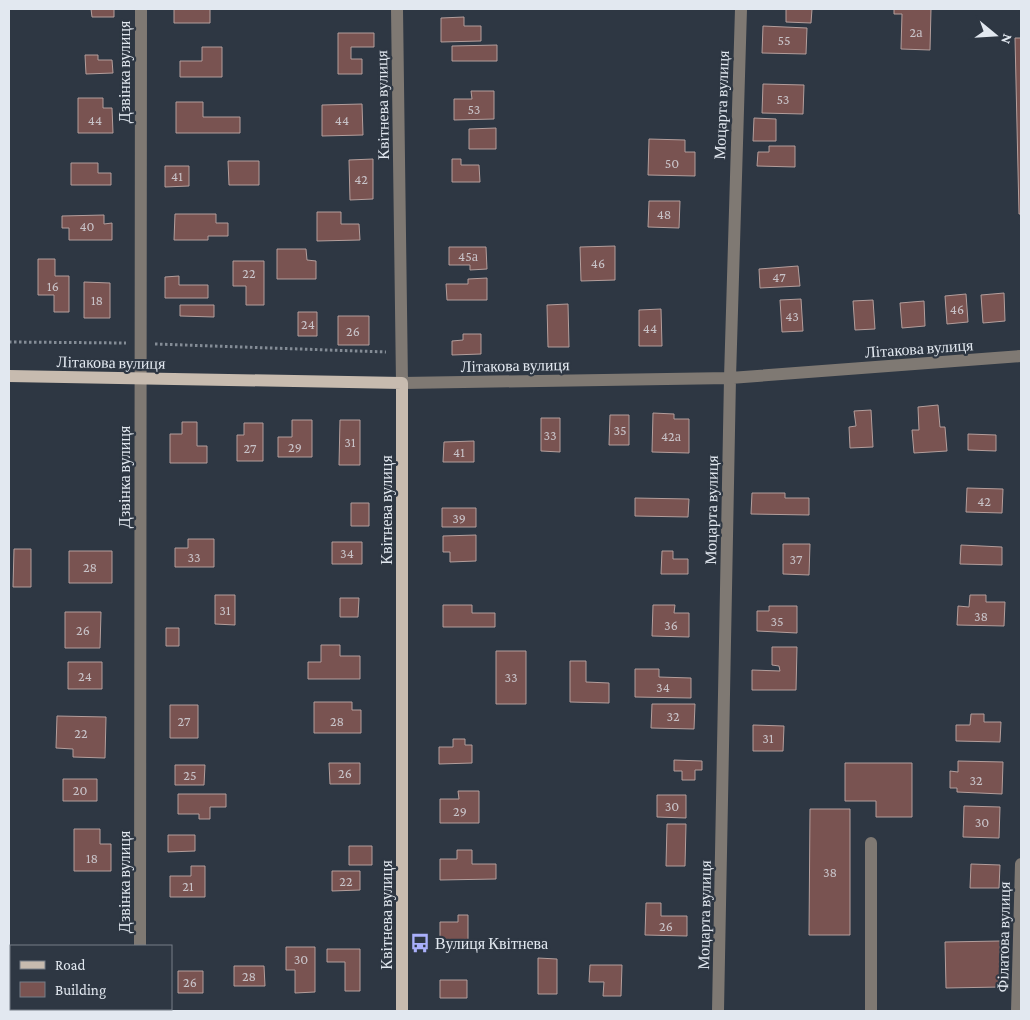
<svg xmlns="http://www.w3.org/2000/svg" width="1030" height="1020" font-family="'Crimson Pro',serif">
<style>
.building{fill:#795351;stroke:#b39e9c}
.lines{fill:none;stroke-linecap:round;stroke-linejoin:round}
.path{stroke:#848c96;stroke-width:3;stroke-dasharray:2.5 2.5;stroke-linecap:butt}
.minor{stroke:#7f7973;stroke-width:12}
.major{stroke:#c7bbaf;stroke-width:12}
.labels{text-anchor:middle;stroke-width:4.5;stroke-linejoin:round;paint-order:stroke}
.number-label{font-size:14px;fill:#c8c3c8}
.street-label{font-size:16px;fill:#e2e8f0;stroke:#2e3743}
.poi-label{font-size:16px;fill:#e2e8f0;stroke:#2e3743;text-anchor:start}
</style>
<rect width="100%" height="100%" fill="#2e3743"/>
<!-- building -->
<path class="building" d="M91 9H114V17H92Z
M174 9H210V23H174Z
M786 9H812L811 23 786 22Z
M894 9H931L930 50 901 49 902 14H894Z
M464 17V26H481V41L441 42V18Z
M763 26 807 28 806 54 762 53Z
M338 33H374V47H351V59H362V74H338Z
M1015 38H1021V214H1019Z
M497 45V61H452V46Z
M202 47H222V77H180V61H202Z
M85 55H98V60H112L113 73 86 74Z
M763 84 804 85 803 114 762 113Z
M471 91H494V119L454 120V99H472Z
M78 98H103V108H112L113 133H78Z
M176 102H203V117H240V133H176Z
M362 104 363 135 322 136V105Z
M754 118 776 119V141H753Z
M496 128V149H469V129Z
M649 139 685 140V152H695V176L648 175Z
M769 146H795V167L757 166 758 152H769Z
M373 159V199L350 200 349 160Z
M452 159H461V165H479L480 182H452Z
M228 161H259V185H229Z
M71 163H98V173H111V185H71Z
M165 166H189V186L165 187Z
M649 201H680L679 228 648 227Z
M317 212H341V224H359L360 240 317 241Z
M175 214H216V223H228V236H208V240H174Z
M104 215V224L112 223V240H69V228H62V216Z
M615 246V280L581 281 580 247Z
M449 247H486L487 269 470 270V265H449Z
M277 249H306L307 260 316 261V279H277Z
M38 259H55V276H69V312H54V295H38Z
M233 261H264V305H246V286H233Z
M798 266 800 286 760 288 759 269Z
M179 276V285H208V298H165V277Z
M487 278V300H447L446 284H468V279Z
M84 282 110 283V318H84Z
M1004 293 1005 321 983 323 981 295Z
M966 294 968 322 947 324 945 296Z
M801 299 803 331 782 332 780 300Z
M873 300 875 329 855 330 853 301Z
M924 301 925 326 902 328 900 303Z
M568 304 569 347H548L547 305Z
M180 305H214V317L180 316Z
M661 309 662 346H639V310Z
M298 312H317V336H298Z
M338 316H369V345H338Z
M463 334H481V354L452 355V341L463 340Z
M938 405 940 427H945L947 451 914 453 912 430H919L918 407Z
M871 410 873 447 850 448 849 427 856 426 854 411Z
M653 413 674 414V419H689V453L652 452Z
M610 415H629V445H609Z
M541 418H560V452L541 451Z
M292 420H312V457H278V437H292Z
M340 420H360V465H339Z
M182 422H197V446H207V463H170V434H182Z
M244 423H263V461H237V435H244Z
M968 434 996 435V451L968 450Z
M474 441V462H443L444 442Z
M967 488 1003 489 1002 513 966 512Z
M752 493H785V498H809V515L751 514Z
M635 498 689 499 688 517 635 516Z
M351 503H369V526H351Z
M442 508H476V527H442Z
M476 535V561L450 562V552H443V536Z
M188 539H214V567H175V548H188Z
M332 542H362V564H332Z
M783 544H810L809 575 783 574Z
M961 545 1002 547V565L960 564Z
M14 549H31V587H13Z
M69 551H112V583H69Z
M662 551H673V559H688V574H661Z
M215 595H235V625L215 624Z
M970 595H986V602H1005L1004 626 957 625 958 606 969 607Z
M340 598H359L358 617H340Z
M443 605H472V613H495V627H443Z
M653 605H675L674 613H689V637L652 636Z
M769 606H797V633L757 631V611H769Z
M65 612H101L100 648H65Z
M166 628H179V646H166Z
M321 645H340V656H360V679H308V662H321Z
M772 647H797L796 690H752V670L780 671 779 666 772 665Z
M496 651H526V704H496Z
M570 661H586V682L609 683V703L570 702Z
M68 662H102V689H68Z
M635 669H659V677L691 678V698L635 697Z
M314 702H352V710H361V733H314Z
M652 704H695L694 729 651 728Z
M170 705H198V738H170Z
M971 714H984V722H1001L1000 742 956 741V725H970Z
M57 716 106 717 105 758 73 757V749L56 748Z
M753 725 784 726 783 751H753Z
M453 739H465V745H472V763L439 764V747H453Z
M674 760 702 761V770H695V780H682V771H674Z
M958 761 1003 762 1002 794 957 792V788H950V771L958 772Z
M329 763H360V784H330Z
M845 763H912V817H876V801H845Z
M175 765H205L204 785H175Z
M63 779H97V801H63Z
M458 791H479V823H440V799H459Z
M178 794H226V807H210V819H199V814H178Z
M657 795H686V818L657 817Z
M964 806 1000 807 999 838 963 837Z
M810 809H850V935H809Z
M667 824H686L685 866H666Z
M74 829H100V844H111V871H74Z
M168 835H195V851L168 852Z
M349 846H372V865H349Z
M457 850H472V864H496V879L440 880V859H457Z
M971 864 1000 865 999 888H970Z
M191 866H205V897H170V876H191Z
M332 871H360V890L332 891Z
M646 903H661V916H687V936L645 935Z
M458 915H468V940H440V922H458Z
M1000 941 1001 987 946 988 945 942Z
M286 947H315V992L295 993V970H286Z
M327 949H360V991H345V962H327Z
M538 958 557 959V994H538Z
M590 965H622L621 996H603L604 982H589Z
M234 966H264L265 986H234Z
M178 971H203V993H178Z
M440 980H467V998H440Z"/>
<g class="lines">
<!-- path -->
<path class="path" d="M9 342 126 343
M155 344 386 352"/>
<!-- minor -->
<path class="minor" d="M397 9 402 383 730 378 1021 356
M140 946 141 9
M140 1011V1009
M718 1011 730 378 741 9
M871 1011V843
M1017 1011 1021 864"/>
<!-- major -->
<path class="major" d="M9 376 402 383V1011"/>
</g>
<!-- icons -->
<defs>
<symbol id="bus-bare" viewBox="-9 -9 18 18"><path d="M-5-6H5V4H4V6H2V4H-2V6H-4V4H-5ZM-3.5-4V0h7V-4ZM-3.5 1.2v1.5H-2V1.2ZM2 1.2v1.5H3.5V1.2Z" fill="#aab0fb" stroke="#2e3743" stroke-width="2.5" paint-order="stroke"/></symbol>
</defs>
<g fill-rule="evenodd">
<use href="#bus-bare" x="406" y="929" width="28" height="28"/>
</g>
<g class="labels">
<!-- number labels -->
<g class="number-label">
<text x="916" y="37">2а</text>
<text x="784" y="45">55</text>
<text x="783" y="104">53</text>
<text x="474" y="114">53</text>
<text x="95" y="125">44</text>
<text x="342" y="125">44</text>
<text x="672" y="168">50</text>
<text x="177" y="181">41</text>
<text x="361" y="184">42</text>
<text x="664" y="219">48</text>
<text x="87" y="231">40</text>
<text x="468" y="261">45а</text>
<text x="598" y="268">46</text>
<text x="249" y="278">22</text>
<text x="779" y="282">47</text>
<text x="53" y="291">16</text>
<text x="97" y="305">18</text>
<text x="957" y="314">46</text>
<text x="792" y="321">43</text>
<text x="308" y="329">24</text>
<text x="650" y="333">44</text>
<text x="353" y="336">26</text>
<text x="620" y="435">35</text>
<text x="550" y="440">33</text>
<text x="671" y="441">42а</text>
<text x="350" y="447">31</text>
<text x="295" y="452">29</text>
<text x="250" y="453">27</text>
<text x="459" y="457">41</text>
<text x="984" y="506">42</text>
<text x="459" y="523">39</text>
<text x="347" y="558">34</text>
<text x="194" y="562">33</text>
<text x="796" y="564">37</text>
<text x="90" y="572">28</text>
<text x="225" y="615">31</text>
<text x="981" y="621">38</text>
<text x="777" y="626">35</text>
<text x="671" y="630">36</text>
<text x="83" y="635">26</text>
<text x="85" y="681">24</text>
<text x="511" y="682">33</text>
<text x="663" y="692">34</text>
<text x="673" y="721">32</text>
<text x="184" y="726">27</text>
<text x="337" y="726">28</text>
<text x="81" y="738">22</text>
<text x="768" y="743">31</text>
<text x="345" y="778">26</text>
<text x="190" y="780">25</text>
<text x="976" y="785">32</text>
<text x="80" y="795">20</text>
<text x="672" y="811">30</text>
<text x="460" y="816">29</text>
<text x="982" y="827">30</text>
<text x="92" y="863">18</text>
<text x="830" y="877">38</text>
<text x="346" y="886">22</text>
<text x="188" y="891">21</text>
<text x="666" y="931">26</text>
<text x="301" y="964">30</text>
<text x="249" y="981">28</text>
<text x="190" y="987">26</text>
</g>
<!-- street labels -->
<g class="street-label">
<text transform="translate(124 72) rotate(-90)" y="6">Дзвінка вулиця</text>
<text transform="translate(382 105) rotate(-91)" y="6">Квітнева вулиця</text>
<text transform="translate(721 105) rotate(-88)" y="6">Моцарта вулиця</text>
<text transform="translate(919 348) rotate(-4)" y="6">Літакова вулиця</text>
<text transform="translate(111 362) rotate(1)" y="6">Літакова вулиця</text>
<text transform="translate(515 365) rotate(-1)" y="6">Літакова вулиця</text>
<text transform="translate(124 477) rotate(-90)" y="6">Дзвінка вулиця</text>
<text transform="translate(386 510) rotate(-90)" y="6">Квітнева вулиця</text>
<text transform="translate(711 510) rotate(-89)" y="6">Моцарта вулиця</text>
<text transform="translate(124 882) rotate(-90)" y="6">Дзвінка вулиця</text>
<text transform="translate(386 915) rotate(-90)" y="6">Квітнева вулиця</text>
<text transform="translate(704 915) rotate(-89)" y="6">Моцарта вулиця</text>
<text transform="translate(1003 937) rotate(-89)" y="6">Філатова вулиця</text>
</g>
<!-- poi labels -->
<g class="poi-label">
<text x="435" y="949">Вулиця Квітнева</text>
</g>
</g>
<!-- border -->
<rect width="1030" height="1020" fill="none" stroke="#e2e8f0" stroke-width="20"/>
<!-- legend -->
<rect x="10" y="945" width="162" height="65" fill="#2e3743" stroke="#767e88"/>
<rect x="20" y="961" width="25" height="8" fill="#c7bbaf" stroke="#767e88"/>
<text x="55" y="970" font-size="15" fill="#e2e8f0">Road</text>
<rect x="20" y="982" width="25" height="15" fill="#795351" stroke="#767e88"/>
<text x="55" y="995" font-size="15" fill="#e2e8f0">Building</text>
<!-- north arrow -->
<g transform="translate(995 35) rotate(108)" stroke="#2e3743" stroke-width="4" paint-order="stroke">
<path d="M0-4L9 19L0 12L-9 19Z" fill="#e2e8f0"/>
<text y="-8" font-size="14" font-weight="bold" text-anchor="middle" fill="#e2e8f0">N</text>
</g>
</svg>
